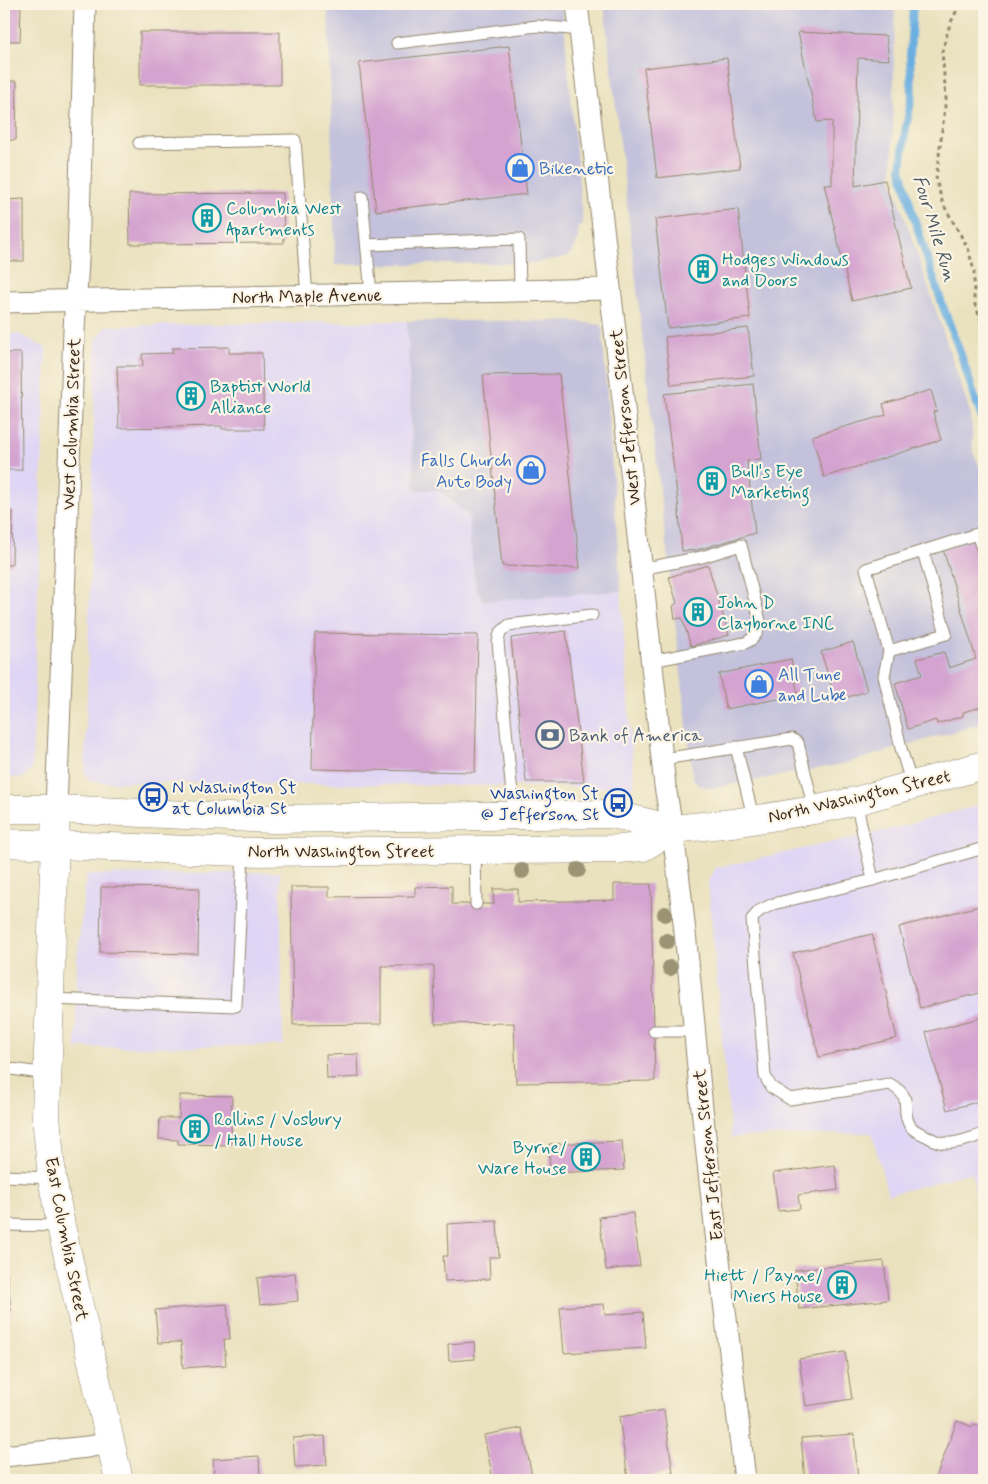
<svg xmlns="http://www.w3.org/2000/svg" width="988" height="1484" font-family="Mynerve,sans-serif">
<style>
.built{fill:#dfd5f5}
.industrial{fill:#c3c1db}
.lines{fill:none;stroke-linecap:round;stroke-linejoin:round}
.stream{stroke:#6aafe0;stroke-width:8}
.building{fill:#d4a3d0}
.lane-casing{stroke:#92866e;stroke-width:13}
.street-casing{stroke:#92866e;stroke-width:23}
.secondary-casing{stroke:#92866e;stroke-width:29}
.primary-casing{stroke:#92866e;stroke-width:29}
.path{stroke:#92866e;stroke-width:3;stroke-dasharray:4 4;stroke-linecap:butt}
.lane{stroke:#fff;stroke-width:11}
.street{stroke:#fff;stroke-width:21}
.secondary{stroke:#fff;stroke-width:28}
.primary{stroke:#fff;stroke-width:28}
.tree{fill:#9a9474}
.labels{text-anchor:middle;stroke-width:4.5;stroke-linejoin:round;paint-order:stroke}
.shop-label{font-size:18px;fill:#366cbe;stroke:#fcf5e5;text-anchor:start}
.culture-label{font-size:18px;fill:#0d838f;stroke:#fcf5e5;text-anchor:start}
.street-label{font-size:18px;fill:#3b2a1e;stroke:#fcf5e5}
.service-label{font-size:18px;fill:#4e5e75;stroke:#fcf5e5;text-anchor:start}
.transit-label{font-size:18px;fill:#164399;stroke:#fcf5e5;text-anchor:start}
.water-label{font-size:19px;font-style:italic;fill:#4b5962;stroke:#fcf5e5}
</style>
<rect width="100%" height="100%" fill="#fcf5e5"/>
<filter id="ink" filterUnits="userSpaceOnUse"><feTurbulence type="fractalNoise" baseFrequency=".02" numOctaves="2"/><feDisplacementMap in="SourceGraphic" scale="10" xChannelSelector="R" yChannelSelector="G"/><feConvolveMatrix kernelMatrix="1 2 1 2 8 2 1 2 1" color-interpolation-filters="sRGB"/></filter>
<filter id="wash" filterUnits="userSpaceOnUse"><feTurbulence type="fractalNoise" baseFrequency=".0096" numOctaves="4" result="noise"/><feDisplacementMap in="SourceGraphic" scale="20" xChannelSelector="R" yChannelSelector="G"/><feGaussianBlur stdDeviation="1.12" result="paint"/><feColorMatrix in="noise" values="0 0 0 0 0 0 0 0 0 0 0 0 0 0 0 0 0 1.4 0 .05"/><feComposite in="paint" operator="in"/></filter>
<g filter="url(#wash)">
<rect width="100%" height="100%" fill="#eae2bf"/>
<!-- built -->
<path class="built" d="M407 321 414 489 438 490 469 516 470 543 476 589 483 601 621 591 634 787 103 782 92 781 85 775 96 340 106 326Z
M4 334H19L46 348 32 771 22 778 4 777Z
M984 804V1178L978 1177 976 1180 984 1235V1249L972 1172 888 1195 872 1133 731 1137 708 881 716 868 888 830Z
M280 872 283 1045 78 1048V1051L76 1050 77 959 86 875Z"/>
<!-- industrial -->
<path class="industrial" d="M328 4H562L583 225 578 228V240L573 251 566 257 534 263 335 265Z
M604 4H895L892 179 971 415 973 452 984 476V723L843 764 712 788 698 785 693 778Z
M407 321H573L602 325 621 591 484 601 476 589 470 543 469 516 438 490H414Z"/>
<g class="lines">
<!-- stream -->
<path class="stream" d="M913 4 910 55 912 96 905 132 901 169 913 215 942 304 961 355 984 425"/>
</g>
<g id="blocks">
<!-- building -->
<path class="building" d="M4 4H21L20 41H4Z
M140 32H280V85H140Z
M798 32 886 36 889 60 858 58 855 186 885 180 911 288 852 301 824 184 832 185V121L817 122Z
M509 46 527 194 376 211 359 63Z
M727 58 740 168 657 178 644 68Z
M4 81H17L16 140H4Z
M283 193 284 243 130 244 129 194Z
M24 199V261H4V200Z
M738 209 750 318 668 328 655 219Z
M748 328 754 376 671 385 665 337Z
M229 347V353H262L264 429H222V426L119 428 117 366H143L142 354 173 353 172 348Z
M4 353H21L22 470H4Z
M559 374 580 568 502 566 483 375Z
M753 384 761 459 747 461 755 533 697 550 682 551 678 501 664 394Z
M931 390 937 411 933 412 941 440 824 477 812 436 886 415 883 404Z
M4 511H13L12 565H4Z
M974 540 984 574V706L963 712V716L937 724 936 720 908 729 895 683 922 675 917 659 944 652 949 668 976 659 943 549Z
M708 565 729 635 691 646 682 618 675 619 673 606 677 603 669 577Z
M566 631 584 782H526L511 638Z
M315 633 478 635 475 772 312 769Z
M853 642 867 691 836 701 821 652Z
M791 659 798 695 726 709 719 674Z
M614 884H651L655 1081 516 1083 514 1023 435 1024 434 966H381V1024L293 1025 291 887H329V897L415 896V887L452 886V904H494L493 889H518V902L614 900Z
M101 887 199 888 198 954 100 952Z
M979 906 984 929V992L920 1008 899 927Z
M872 934 897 1038 819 1057 793 953Z
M984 1017V1100L947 1110 926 1032Z
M358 1054 359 1077 327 1079 326 1055Z
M180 1095 232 1096 231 1145 178 1144V1140L159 1139 160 1118H179Z
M622 1141 624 1170 550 1173 549 1144Z
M835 1165 838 1190 798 1195 800 1209 778 1211 773 1173Z
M633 1213 640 1266 606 1270 599 1217Z
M497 1221 499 1257H489L490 1279 445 1281 443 1256H448L447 1224Z
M884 1261 888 1300 799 1309 795 1270Z
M295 1273 298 1301 260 1305 257 1278Z
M4 1274H7L11 1311 4 1312Z
M227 1304 230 1339H224L226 1365 183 1368 181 1342 158 1343 155 1310Z
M604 1304 605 1315 643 1312 646 1348 564 1353 560 1307Z
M474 1342 475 1359 449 1361 448 1344Z
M845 1352 852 1399 806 1406 799 1359Z
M664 1410 673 1473 628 1479 619 1417Z
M957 1421 973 1427 975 1424 984 1427V1480H935Z
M522 1428 533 1480H493L484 1435Z
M854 1434 858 1480H805L801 1438Z
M325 1436 327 1465 295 1467 293 1438Z
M259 1456 260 1480H214L213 1459Z"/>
</g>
</g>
<g filter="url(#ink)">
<use href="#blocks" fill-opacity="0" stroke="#92866e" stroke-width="1"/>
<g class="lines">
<defs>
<path id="lane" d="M397 43 537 26 580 30
M139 143 295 140 307 296
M362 197 371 294
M367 245 519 239 520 291
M923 551 977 534 984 554
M641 569 702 557 741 545 760 621C759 631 755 639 745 643L651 661
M889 651 946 634 923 551 866 569 889 651 884 676 902 752 912 785
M736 747 754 821
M663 759 792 739 798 743 814 810
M856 801 873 880
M514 816 498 642 500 633 509 625 592 615
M984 848 873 880 773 904 759 911 752 919 765 1076 771 1087 790 1099 890 1084C915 1099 900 1105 909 1124 912 1130 918 1132 924 1135 929 1137 934 1141 939 1142 953 1146 970 1138 984 1134
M475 850 476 904
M50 999 236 1006 243 852
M654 1031H694
M4 1068 48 1074
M4 1176 52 1178
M4 1225 61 1226"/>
<path id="street" d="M577 4 626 425 665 786C684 892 691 1001 702 1108 715 1233 731 1356 745 1480
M4 302 610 289
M56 809 74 330 78 260 85 4
M4 1456 87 1447 111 1443"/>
<path id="secondary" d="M56 809 46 1116 52 1178 61 1226 119 1480"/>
<path id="primary" d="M4 809H56L272 819 612 814 673 829 733 823 814 810 856 801 984 765
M4 843 243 852 619 849 643 847 673 829"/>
</defs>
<!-- lane casing -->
<use href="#lane" class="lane-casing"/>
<!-- street casing -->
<use href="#street" class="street-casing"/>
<!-- secondary casing -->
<use href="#secondary" class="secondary-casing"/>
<!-- primary casing -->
<use href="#primary" class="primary-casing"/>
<!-- path -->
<path class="path" d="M960 4 950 24 942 52 946 98 936 180 943 204 968 248 974 271V302L984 328"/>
<!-- lane -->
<use href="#lane" class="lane"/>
<!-- street -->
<use href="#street" class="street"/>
<!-- secondary -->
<use href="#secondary" class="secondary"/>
<!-- primary -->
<use href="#primary" class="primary"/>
</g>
<!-- trees -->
<g class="tree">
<circle cx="578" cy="870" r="8"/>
<circle cx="522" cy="871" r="8"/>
<circle cx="665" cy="914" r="8"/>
<circle cx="667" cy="941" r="8"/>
<circle cx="670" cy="968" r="8"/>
</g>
</g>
<!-- icons -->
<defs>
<symbol id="shop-ring" viewBox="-11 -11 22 22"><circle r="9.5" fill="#fcf5e5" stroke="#3f7fe0" stroke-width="1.5"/><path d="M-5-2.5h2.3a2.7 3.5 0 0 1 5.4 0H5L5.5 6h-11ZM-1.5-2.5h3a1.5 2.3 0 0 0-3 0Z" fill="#3f7fe0"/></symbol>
<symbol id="building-ring" viewBox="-11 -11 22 22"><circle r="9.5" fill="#fcf5e5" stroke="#0f9aa8" stroke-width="1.5"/><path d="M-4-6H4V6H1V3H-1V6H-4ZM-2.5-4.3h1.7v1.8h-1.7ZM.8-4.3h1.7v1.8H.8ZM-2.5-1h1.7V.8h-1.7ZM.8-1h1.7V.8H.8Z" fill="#0f9aa8"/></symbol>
<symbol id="bank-ring" viewBox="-11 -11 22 22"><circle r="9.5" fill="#fcf5e5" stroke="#5c6f8a" stroke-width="1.5"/><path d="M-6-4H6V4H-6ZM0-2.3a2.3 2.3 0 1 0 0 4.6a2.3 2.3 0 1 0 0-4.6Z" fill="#5c6f8a"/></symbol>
<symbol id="bus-ring" viewBox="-11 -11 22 22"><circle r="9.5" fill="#fcf5e5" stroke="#1a4fb4" stroke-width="1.5"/><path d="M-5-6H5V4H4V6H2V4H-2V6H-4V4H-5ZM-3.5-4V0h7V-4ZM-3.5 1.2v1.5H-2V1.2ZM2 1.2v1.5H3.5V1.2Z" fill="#1a4fb4"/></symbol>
</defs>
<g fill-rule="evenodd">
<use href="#shop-ring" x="504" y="152" width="32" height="32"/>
<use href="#building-ring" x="191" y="202" width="32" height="32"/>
<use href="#building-ring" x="687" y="253" width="32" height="32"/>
<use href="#building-ring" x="175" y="380" width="32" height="32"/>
<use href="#shop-ring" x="515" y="454" width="32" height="32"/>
<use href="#building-ring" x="696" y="465" width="32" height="32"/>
<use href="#building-ring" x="682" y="596" width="32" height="32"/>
<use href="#shop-ring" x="743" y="668" width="32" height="32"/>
<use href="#bank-ring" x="534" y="719" width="32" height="32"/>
<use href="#bus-ring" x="137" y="781" width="32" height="32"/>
<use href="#bus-ring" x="602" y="787" width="32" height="32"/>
<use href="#building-ring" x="179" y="1113" width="32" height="32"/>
<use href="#building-ring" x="570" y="1141" width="32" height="32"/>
<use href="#building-ring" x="826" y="1269" width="32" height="32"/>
</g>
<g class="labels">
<!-- shop labels -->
<g class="shop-label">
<text x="539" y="174">Bikenetic</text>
<text x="512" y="466" text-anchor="end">Falls Church<tspan x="512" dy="21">Auto Body</tspan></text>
<text x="778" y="680">All Tune<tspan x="778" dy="21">and Lube</tspan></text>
</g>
<!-- culture labels -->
<g class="culture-label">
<text x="226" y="214">Columbia West<tspan x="226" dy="21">Apartments</tspan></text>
<text x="722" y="265">Hodges Windows<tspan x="722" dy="21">and Doors</tspan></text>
<text x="210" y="392">Baptist World<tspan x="210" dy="21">Alliance</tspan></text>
<text x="731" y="477">Bull's Eye<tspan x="731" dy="21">Marketing</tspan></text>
<text x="717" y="608">John D<tspan x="717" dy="21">Clayborne INC</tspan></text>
<text x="214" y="1125">Rollins / Vosbury<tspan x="214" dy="21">/ Hall House</tspan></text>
<text x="567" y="1153" text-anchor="end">Byrne/<tspan x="567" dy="21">Ware House</tspan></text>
<text x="823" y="1281" text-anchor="end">Hiett / Payne/<tspan x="823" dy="21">Miers House</tspan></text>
</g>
<!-- street labels -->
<g class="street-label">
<text transform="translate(307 296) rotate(-1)" y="6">North Maple Avenue</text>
<text transform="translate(625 417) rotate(-96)" y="6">West Jefferson Street</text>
<text transform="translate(71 424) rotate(-88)" y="6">West Columbia Street</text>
<text transform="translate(859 796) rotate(-13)" y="6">North Washington Street</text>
<text x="341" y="857">North Washington Street</text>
<text transform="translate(708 1155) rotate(-96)" y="6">East Jefferson Street</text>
<text transform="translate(67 1239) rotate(79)" y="6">East Columbia Street</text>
</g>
<!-- service labels -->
<g class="service-label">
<text x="569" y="741">Bank of America</text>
</g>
<!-- transit labels -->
<g class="transit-label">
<text x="172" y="793">N Washington St<tspan x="172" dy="21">at Columbia St</tspan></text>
<text x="599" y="799" text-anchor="end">Washington St<tspan x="599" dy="21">@ Jefferson St</tspan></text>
</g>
<!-- water labels -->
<g class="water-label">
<text transform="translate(936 228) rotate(73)" y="7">Four Mile Run</text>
</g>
</g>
<!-- margin -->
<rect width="988" height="1484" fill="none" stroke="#fcf5e5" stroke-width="20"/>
</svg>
